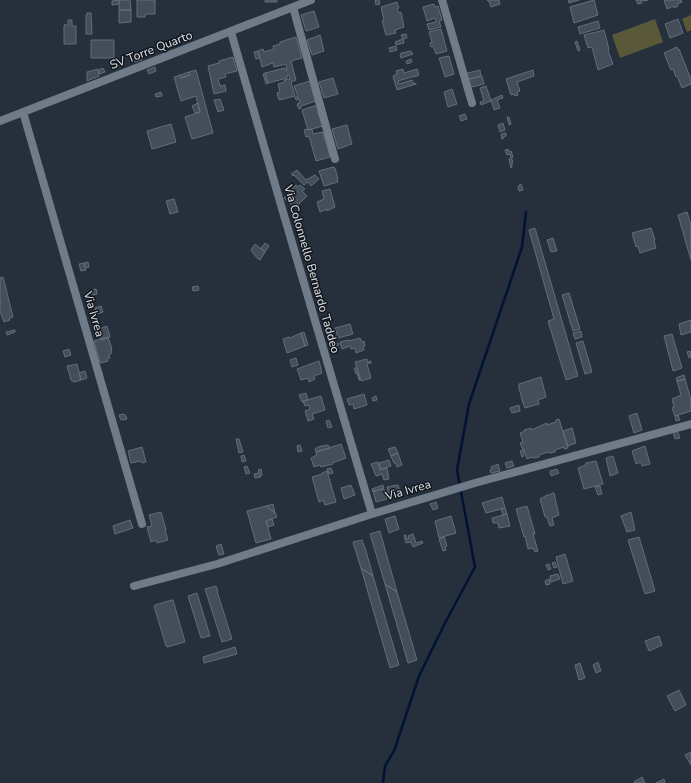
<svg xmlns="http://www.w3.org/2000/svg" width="691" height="783" font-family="'Nunito Sans',sans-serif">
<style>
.green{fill:#595939}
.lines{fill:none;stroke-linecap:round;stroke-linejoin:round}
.stream{stroke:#001333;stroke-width:2.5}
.building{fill:#444e5b;stroke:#626d7b}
.street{stroke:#707b89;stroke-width:8}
.labels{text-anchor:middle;stroke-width:3;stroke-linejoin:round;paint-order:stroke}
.street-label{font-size:12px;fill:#dee5ed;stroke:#13171d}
</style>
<rect width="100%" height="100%" fill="#26303c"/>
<!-- green -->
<path class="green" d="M691 15V30L687 32 682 19Z
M655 19 663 42 620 58 612 35Z"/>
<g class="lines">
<!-- stream -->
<path class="stream" d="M383 783 385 766 394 751 419 676 445 623 475 567 457 470 469 404 522 247 526 212"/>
</g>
<!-- building -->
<path class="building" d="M119 0V4L112 5V1Z
M119 0H130L131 10H119Z
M137 0H155V14H145V17H137Z
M265 0H277V2H265Z
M376 0H379L380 4 376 5 375 1Z
M487 0H499L500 4 491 7 489 1H488Z
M568 0H579L569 3Z
M594 0 598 15 574 23 570 7Z
M636 0H648L644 1 643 0 641 1 642 3 638 4Z
M664 0H681L682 2 677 4 678 6 674 8 673 6 667 9Z
M397 2 399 8 397 9 399 13 401 12 404 27 395 30 396 33 386 35 382 21 384 20 381 7Z
M434 4 435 7 438 6 442 20 439 21 441 27 429 30 427 24 436 22 435 18 427 21 423 7Z
M119 10H131V22L119 23Z
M314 11 319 27 306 31 301 15Z
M87 13H91V14L92 34H86V15H87Z
M678 19 683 33 670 38 665 24Z
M68 20H72V26H76V44H64V26L65 24 68 26Z
M598 21 600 28 580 34 578 27Z
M441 29 447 51 436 54 433 46 431 47 430 43 432 42 429 32Z
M604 30 609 49 608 50 613 64 598 70 592 47 588 48 584 35Z
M406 34 407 38 403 39 404 43 396 45 395 42 403 39 401 35Z
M320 35 324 51 312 55 307 40Z
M296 37 302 58 291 61 296 80 291 82 295 96 279 100 277 93 280 92 278 84 285 82 284 80 290 79 289 75H287V78L268 83 265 73 285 68V71L287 70 286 64 274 67 273 63 262 67 258 51 263 49 264 52 274 49 273 46 280 44V42Z
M91 40H114V58H91Z
M577 41 580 50 578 51 575 42Z
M396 46 397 50 390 52 389 48Z
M677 47 678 50 679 49 690 77H691V84L682 88 677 76 676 77 673 69 671 70 664 53Z
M258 51 260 58 256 59 254 52Z
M411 51 413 54 401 58 400 55 401 54V53Z
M140 55 142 60 134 62 132 58Z
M449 56 454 74 445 77 439 58Z
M233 57 237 71 225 74 226 77 218 79 220 86 225 85 226 91 214 94 208 66 219 63V64V61Z
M411 59 412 62 407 64 406 61Z
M155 67 156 71 149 74 147 70Z
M103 68 105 72 99 74V70Z
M98 69 99 76 87 81V72Z
M403 69 404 73 417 69 419 75 415 77V76L398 81 399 84 412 80 414 84 416 83V84L397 90 393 76 397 74 396 71Z
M196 70 213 133 192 139 185 117 200 112 196 96 181 101 174 77 180 75 181 78 190 75 189 72Z
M480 70 481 76 465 80 464 74Z
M533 70 534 76 517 82 520 91 517 92 518 95 515 96 514 94 511 95 506 79Z
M189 72 190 75 181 78 180 75Z
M265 73 268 83 266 84 263 74Z
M482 76 484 84 468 88 466 80Z
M333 78 338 94 324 98 319 82Z
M310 81 316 101 301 106V108L299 109 297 104 300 103 299 99 296 100 295 97H298L294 86Z
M486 86 491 101 481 105 480 102 484 101 480 88Z
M452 89 457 104 448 107 444 92Z
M161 92 162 96 156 97 155 94Z
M502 95 503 98 497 100 500 108 494 110 491 100Z
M220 99 224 110 218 112 214 100Z
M198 103 200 112 195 113 192 106Z
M317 105 319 112H318L319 116 320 115 323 126 308 130 302 110Z
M465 114 467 119 461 121 459 116Z
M507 117H509L511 124 509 125Z
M503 123 505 130 500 132 498 125Z
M171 124 176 142 152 149 147 131Z
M347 125 352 144 338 149 332 129Z
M307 129 308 130 312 129 313 134 323 132 330 157 316 161 309 136 306 137 304 130Z
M506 133V136L503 137V139H502L501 134Z
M508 149 509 152 511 151 513 157 511 158 510 154 507 155 505 150Z
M509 159H512L513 162H512V167L511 168Z
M333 167 335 168 338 179H337L338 182 324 186 319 171Z
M297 170 306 180 315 175 319 179 311 186 308 182 304 185 294 175 293 176 291 174Z
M521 184 523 190 519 191 518 187H519V185Z
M296 185 298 187 300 185 305 189 302 191 307 196 295 208 284 198Z
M330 189 335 207 327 211V209L320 212 317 202 324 199 322 191Z
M174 199 178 212 170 214 166 201Z
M687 212 691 225V260L678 215Z
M535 228 578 376 566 380 548 321 554 319 529 230Z
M651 228 655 240 654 241 656 248 640 253 638 246 636 247 632 233Z
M553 238 557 251 551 252 547 240Z
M265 243 269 246 265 252 261 248Z
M255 244 265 252 260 260 257 258 251 250Z
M88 262 89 267 85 268 84 263Z
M84 263 86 270 81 271 79 264Z
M3 277 13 317 9 318 10 320 4 322 0 311V278Z
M198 286 199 290 193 291 192 287Z
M96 289 97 294 93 295 91 290Z
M569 293 580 329 573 331 562 295Z
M101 306 103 312 97 314 95 308Z
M96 311 97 314 92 315 91 312Z
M691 320V332L681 335 679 324Z
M350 324 353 334 338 338 335 328Z
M107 326 110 337 101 340 99 329Z
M15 330V332L7 335 6 332Z
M581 331 582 337 575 339 573 333Z
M304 332 308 345 305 346 301 333Z
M301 333 305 346 287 353 283 339 289 337 290 338Z
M672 334 682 368 673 371 664 336Z
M108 337 112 349H111L112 353 109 354 110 358 107 359 108 361 101 363 100 362 94 341Z
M360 338 362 342 364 341 365 346 363 347 364 350 356 353 355 348 351 349 350 346 342 349 340 342 349 340V341Z
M583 341 592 372 585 374 576 343Z
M338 343 339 345 330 347 329 345Z
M69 349 71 355 65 357 63 351Z
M690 351 691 357 689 358 687 352Z
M296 358 298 365 292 367 290 360Z
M367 359V362L371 361V363L367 364 371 378 361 381 355 362Z
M319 361 322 373 314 376 315 379 309 382 308 378 301 380 297 369Z
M77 364 81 380 74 382 71 380 67 366Z
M354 368H357L360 380H359L357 373 356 374Z
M85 371 87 378 81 380 79 373Z
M684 375 685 379 677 381 676 378Z
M541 377 546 397 538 400 539 404 525 408 523 403 519 388V384Z
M685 379 691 400V411L675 416 672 408 674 407 672 399 681 395 677 381Z
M306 393 308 400 302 402 299 395Z
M364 394 367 405 354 409 353 404 349 405 347 399Z
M321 396 325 410 312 414 314 419 308 421 305 411 310 409 309 405 305 406 303 401Z
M376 396 377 400 373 401 372 398Z
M519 405 520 411 512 413 510 408Z
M637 413 642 430 634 433 629 416Z
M124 414 126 416 127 419 121 420 119 415Z
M678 415 680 420 676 421 675 416Z
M559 419 568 448 564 449V447L555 450V452L549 453 548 452 539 455V457L533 458 532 457 527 459 524 449 523 450 520 443 523 442 520 433 525 431 524 430 531 428V430L547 423V425L556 422V420Z
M329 420 332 427 328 428 326 421Z
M572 428 576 443 568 446 563 431Z
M677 430 680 438 675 439 673 432Z
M236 439H239L243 452 239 453Z
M341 444 346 458 332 463 333 464 321 467 320 465 314 467 311 458 317 455 316 452Z
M300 445 302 451 298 452 297 446Z
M328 445 330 448 316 452 315 449 318 447 322 446Z
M645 446 650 464 642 466 641 462 636 464 632 451Z
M142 447 146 462 142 463 141 461 131 463 128 451Z
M395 447 398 453 391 456 388 449Z
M523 450 524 456 522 457 520 451Z
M398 453 402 465 397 467 396 463H394L391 456Z
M244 455 246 461 242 462 241 456Z
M613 456 618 473 610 476 606 458Z
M389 460 391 466 381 469 379 463Z
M512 461 514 466 507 468 505 463Z
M596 461 603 484 584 489 578 468 586 465V463Z
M378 462 380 470 387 468 389 479 384 480 382 474 376 476 371 464Z
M498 464 500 471 491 473 490 470 492 469 491 467Z
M247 466 250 473 246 474 244 467Z
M331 468 333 473 329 474 327 469Z
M261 469 262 475H260L261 477 255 478 254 474 259 473 258 470Z
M557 469 559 473 551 476 550 471Z
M327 471 336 502 325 505 323 500 319 502 312 477 322 474V473Z
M351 485 355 495 344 499 341 488Z
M383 485 384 488 373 492 372 489Z
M398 485 400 492 389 495 387 487Z
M600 486 602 494 598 495 595 487Z
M384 489 387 499 376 502 373 491Z
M552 493H554L559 515 552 518 554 525 550 526 547 517H545L540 499 547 495H550Z
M502 497 505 508 486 513 482 503Z
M436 502 438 508 433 510 430 504Z
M273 504 275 513 266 506Z
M266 506 275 513 277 517 266 521 271 539 256 543 247 511Z
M527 506 535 534H533L538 551 535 552 533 548 528 549 525 536 524 537 516 509Z
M505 508 507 514 503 515 501 509Z
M161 512 166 530H165L168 540 157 543 156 540 151 542 147 527 152 526 149 515Z
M631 512 635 530 627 532 621 516Z
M507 514 510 526 499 528 498 523H493L492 518Z
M395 516 399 529 389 533 385 519Z
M451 516 456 533 439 538 435 521Z
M272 519 274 525 268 527 266 521Z
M130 520 133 528 115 534 113 526Z
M380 531 386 553 397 592 385 584 370 534Z
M413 534 416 543 422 541 423 543 413 547 411 542 406 543 404 535H406V539L409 538 408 536Z
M444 537 447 546 445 547 446 550 443 551 439 539Z
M639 537 655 591 645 594 628 540Z
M362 540 366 551 373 576 361 568 353 542Z
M221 544 224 554 219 555 216 546Z
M565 554 573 581 563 584 556 557Z
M555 562 557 567 554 568 552 563Z
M549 564 551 569 548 570 546 565Z
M361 568 373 576 399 665 390 668Z
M558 574 560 579 551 582 550 576Z
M549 579 550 584 546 585 545 581Z
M385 584 397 592 417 660 408 663Z
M216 586 218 591H217L232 639 222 642 205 589Z
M197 593 210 636 201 638 188 596Z
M172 600H173L185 642 167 647V646H166L154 606H155V605Z
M659 636 662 645 649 651 645 641Z
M235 647 237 654 204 663 203 657Z
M598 662 601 671 596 673 593 665Z
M580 663 585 678 579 680 575 665Z
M679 690 686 705 675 711 667 696Z
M691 752V765L685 755Z
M642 777 645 783H634V782Z
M664 779 665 783H656Z"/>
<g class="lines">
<!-- street -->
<path class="street" d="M442 0 472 103
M293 7 335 159
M231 32 283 212 372 514
M23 112 142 524
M0 121 311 0
M134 586 217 564 372 514 475 483 691 424"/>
</g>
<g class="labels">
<!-- street labels -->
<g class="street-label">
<text transform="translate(151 50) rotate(-21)" y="4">SV Torre Quarto</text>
<text transform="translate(312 269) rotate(74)" y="4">Via Colonnello Bernardo Taddeo</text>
<text transform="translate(94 314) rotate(74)" y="4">Via Ivrea</text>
<text transform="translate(408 490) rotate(-16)" y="4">Via Ivrea</text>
</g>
</g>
</svg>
